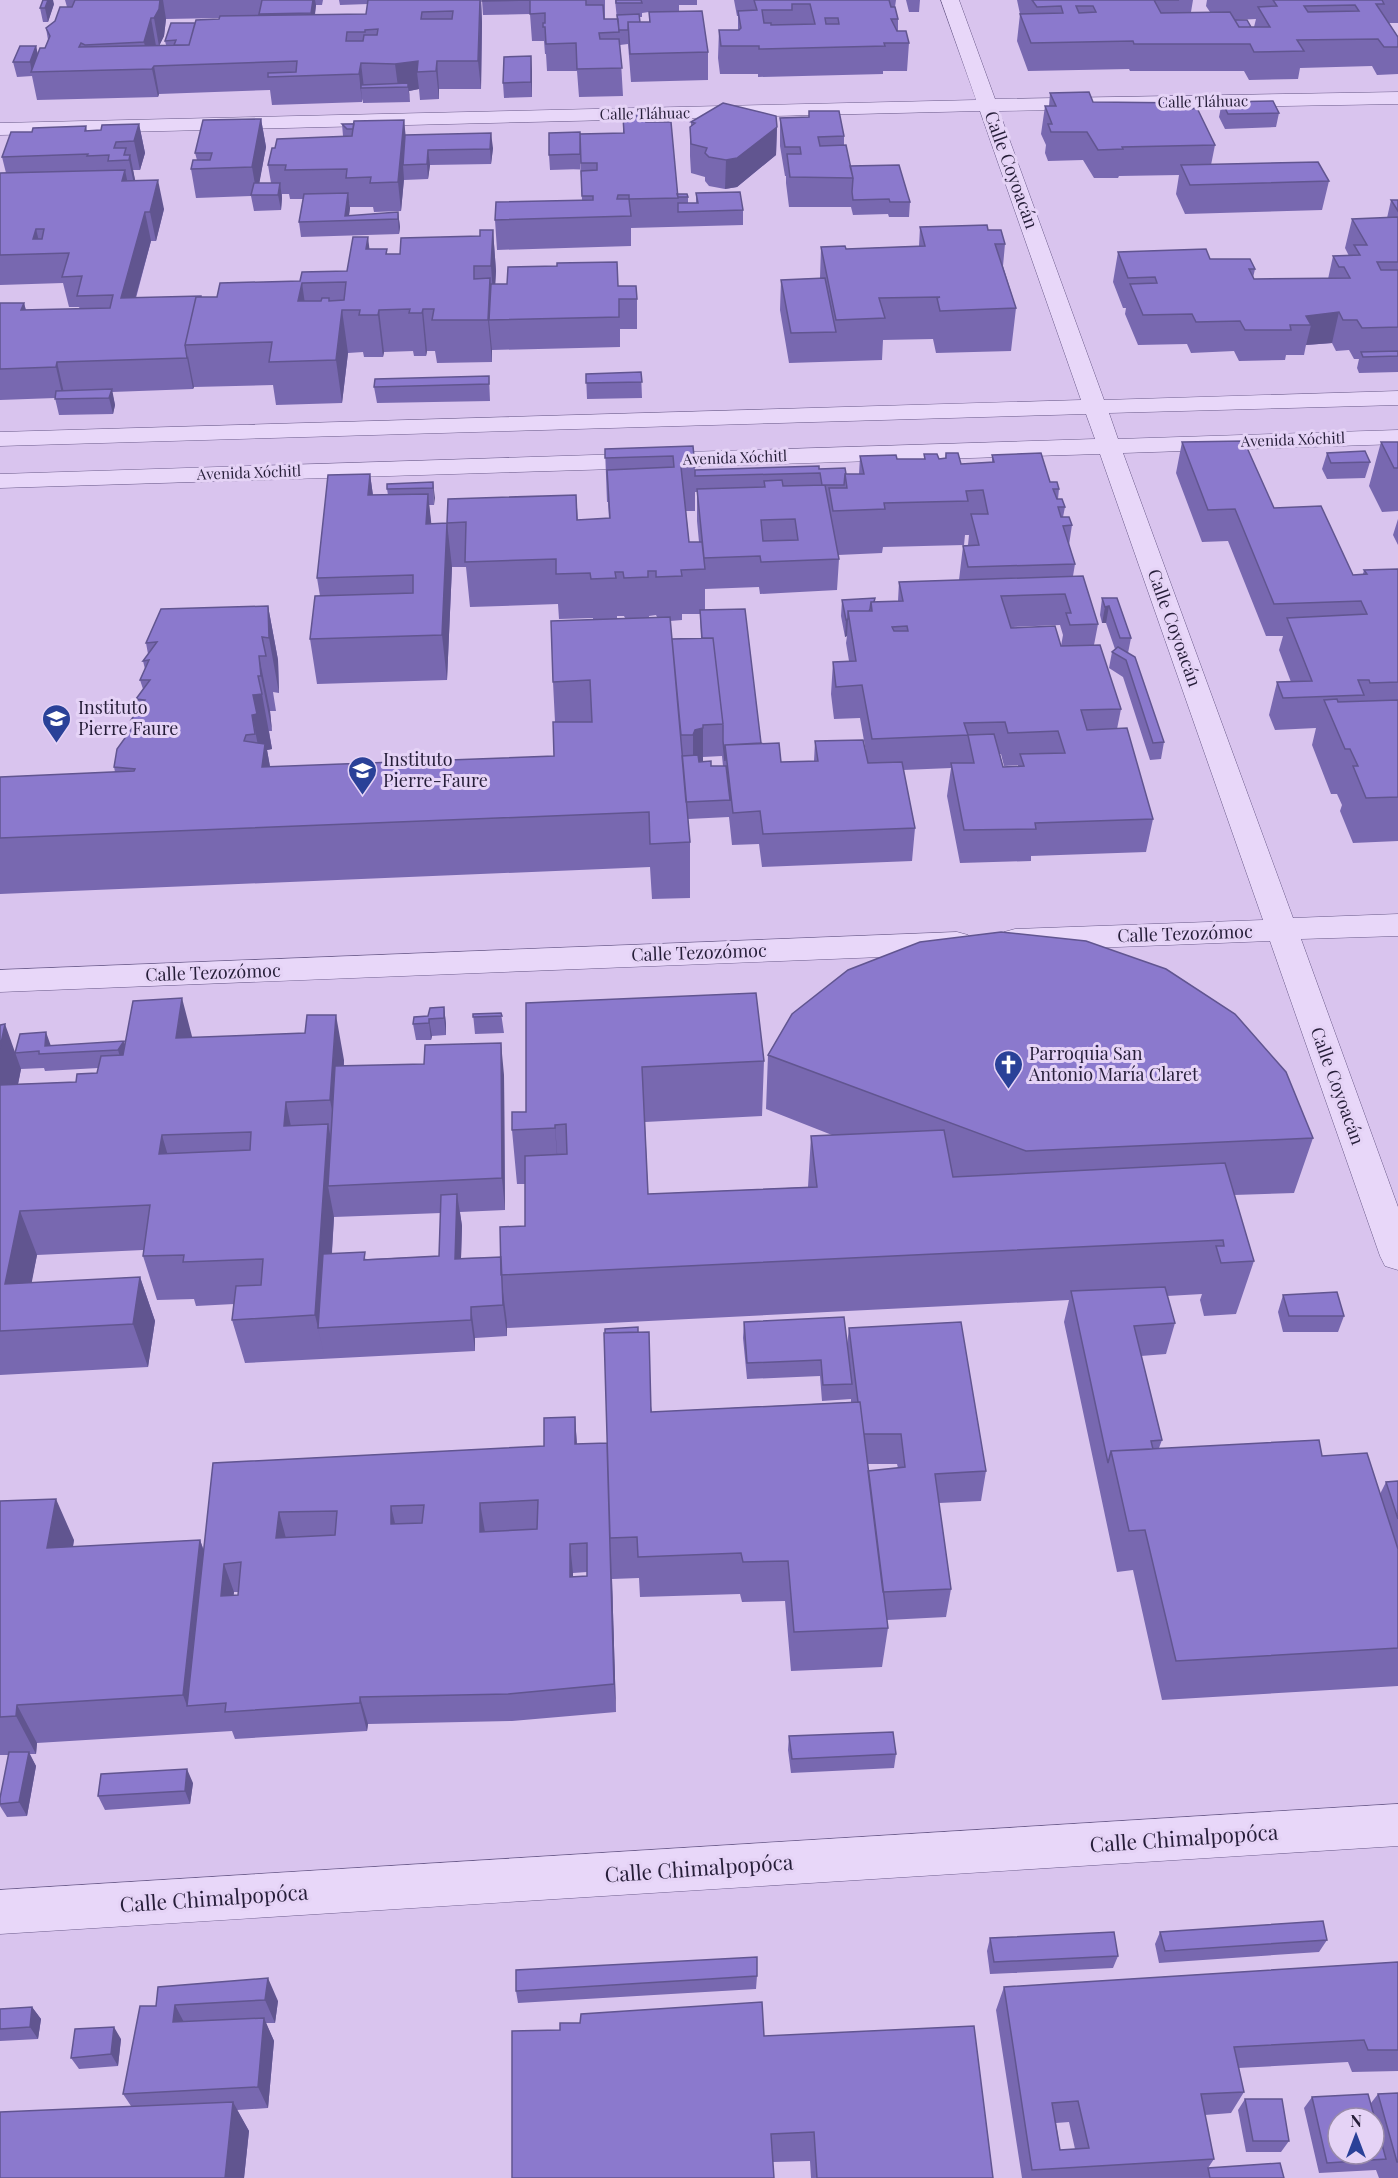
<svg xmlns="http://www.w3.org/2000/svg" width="1398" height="2178" font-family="'Playfair Display',serif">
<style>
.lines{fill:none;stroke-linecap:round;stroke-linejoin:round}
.minor-casing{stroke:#695a89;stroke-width:1}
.minor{fill:#e8d7f9;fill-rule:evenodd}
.wall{fill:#7868b0;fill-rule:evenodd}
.shaded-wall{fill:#615590}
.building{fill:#8b79cd;stroke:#615590;stroke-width:1.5;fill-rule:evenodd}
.labels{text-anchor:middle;stroke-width:6;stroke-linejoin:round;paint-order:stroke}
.far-street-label{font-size:15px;fill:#261e39;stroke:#e5d3f6}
.street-label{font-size:18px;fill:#261e39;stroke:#e5d3f6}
.poi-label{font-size:18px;fill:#261e39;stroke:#e5d3f6;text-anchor:start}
.near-street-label{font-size:21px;fill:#261e39;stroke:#e5d3f6}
</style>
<rect width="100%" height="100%" fill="#d9c4ee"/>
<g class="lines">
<defs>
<path id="minor" d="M941 0H959L995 99 1398 92V104L999 111 1104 400 1398 391V405L1109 413 1118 439 1398 430V444L1123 453 1293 918 1398 914V936L1301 939 1398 1207V1270L1385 1266 1380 1256 1270 941 1015 951 1004 948 1000 940 1004 932 1015 929 1263 920 1100 454 0 488V474L1095 439 1086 414 0 446V432L1081 400 980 111 0 135V123L976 100Z
M957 932 968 935 972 943 968 951 957 954 0 992V970Z
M1398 1804V1846L0 1934V1890Z"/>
</defs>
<!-- minor casing -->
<use href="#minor" class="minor-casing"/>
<!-- minor -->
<use href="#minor" class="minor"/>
</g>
<!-- wall -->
<path class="wall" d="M65 0H323L322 5H316L315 15 366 14 368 4 340 5 339 0H481L482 23 481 89H439V99L420 100 419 89 409 91 410 102 363 103V99L362 102 272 105 270 90 159 94 158 97 37 100 32 76 17 77 13 62 36 46 38 55 45 48 48 40 46 28 55 21 67 7ZM220 18 219 19 195 23 165 41 166 45 159 46 164 36 166 19Z
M482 0H605V19H617L615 0H697V5H679V12L708 52V80L631 82 628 44 620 45 623 96 579 97 577 71H547L546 54H545L544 41H532L530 14 483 15ZM649 12V22H640L639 17H642V13Z
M734 0H896L895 7 898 19V31L909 43 907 71H883V74L758 77V74H720L718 58 719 30H738V16H737Z
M906 0H920L919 12H909Z
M1017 0H1193L1191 12H1210L1206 6 1207 0H1398V23H1389L1398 37V74L1377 75 1372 66 1300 68 1298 79 1249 80 1244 71H1130L1129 69 1028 71 1017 41 1020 14ZM1256 19 1254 27H1251L1235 20Z
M54 4 48 22H43L40 8Z
M532 71V97L504 98 503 83Z
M1050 93 1093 102 1192 109 1215 145 1211 165 1329 181 1322 210 1185 214 1176 194 1179 175 1119 176 1118 178H1094L1083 160 1048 161 1045 153 1046 145 1041 134 1045 106H1049Z
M1222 102 1279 113 1276 127 1225 129 1219 117Z
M809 111 844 136V145L850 166 910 202 909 217H889L888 214 853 215 851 207H789L786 183V176H785L780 146V118L809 117Z
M623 117 646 122 677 194 688 197V203H696V193L743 210V225L631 228V246L497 250 495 220 582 200 580 155 581 169 550 170 549 155 580 134 623 133Z
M261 119 266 147 259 183H271L268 165 343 136 342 124 404 120 405 135 493 148 491 164 430 165 428 179 404 180V179L401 211 374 212 373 207H350L348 198 350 208 349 216 398 212 400 227 399 234 301 237 299 222 303 199H290L289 194H282V198L281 210 254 211 251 196 196 198 191 169 197 160 195 153Z
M691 122 777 127 776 155 737 187 725 189 709 186 705 181V177L691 173 690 156V127L691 126Z
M139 124 145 153 140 170H133L135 181 164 209 156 241H151L136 298 217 297 300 281 347 271 369 249 388 254H400L480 236 493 230 496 271 495 284 618 286 637 299V329H620V347L492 350V362L437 363 435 351H427L426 356H414L413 351 384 352 383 357H364L363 352 348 353 342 403 276 405 273 385 194 387 193 389 112 392 115 405 113 414 59 415 55 398 0 400V303H24L26 310 80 309 79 307H69L63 283 0 285V173H6L2 157 32 132 86 126 87 131 101 130Z
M1391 200H1398V372L1359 373 1357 368 1359 359H1354L1349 350 1336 351 1332 343 1306 345 1304 355H1286L1285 360 1239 361 1234 351 1191 353 1187 344 1138 345 1125 314 1126 308H1123L1113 282 1118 252 1210 259 1255 269 1253 278 1254 279H1328L1333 256H1349L1345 248 1352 219 1387 218Z
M920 227 988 230 1005 244 1003 266 1016 308 1011 351 936 353 933 339 883 340 882 360 789 363 780 310 781 280 820 278 821 247 846 249 919 246Z
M641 372 642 398 587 399 586 374Z
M489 376 490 401 377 403 374 387Z
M1182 442 1274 508 1353 575 1363 574 1364 570 1398 569V841L1353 843 1340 811 1342 805 1337 794H1331L1312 745 1316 728 1275 730 1269 715 1277 682H1291L1279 650 1283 636H1266L1228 541 1202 542 1176 473Z
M1381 442H1398V511L1382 512 1369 486Z
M693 446 695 470 819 469 846 474H859L860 456 897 459H924V454L939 459H945L946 453 961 464 992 462V455L1050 482 1059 489 1058 499 1065 507 1063 517 1072 525 1069 545 1075 564 1073 576 1098 624 1094 645 1121 709 1117 729 1153 819 1146 852 1031 856V861L960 863 947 796 951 768 903 770 915 828 912 861 762 867 759 844 732 845 729 817 688 819 690 842V898L652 899 650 867 0 894V777L115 772 114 767 133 728 131 720 138 709 136 699 143 689 140 680 145 669 143 661 148 654 146 643 268 606 278 660 279 693 273 692 276 711H270L272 731H269L272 749 267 750 270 767 554 756 555 722 553 682 593 620V618L559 619 558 604 470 607 466 567H452L447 680 317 684 310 639 320 596 317 578 370 474 373 495H388L387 489 433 482 434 505H429L431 524 447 523 576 495 578 520 609 519 608 502H607L605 449ZM695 492H697V521L699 542H689L686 511H695ZM965 535H969L968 545H964ZM964 545 963 546 959 580 899 582 898 601 875 602V598L842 600 841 616 845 637 847 636 846 643 849 661 833 662 831 694 834 719 860 718 866 752 815 741 814 761 781 762 761 743 705 610V589L759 587 760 594 837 590 839 559 838 555 882 553 883 547ZM682 614H700L701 638 672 639 670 621 682 620ZM656 615 657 617H649V616ZM617 616H624L625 618 617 619ZM1060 625 1063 635 1061 646 1013 627ZM1000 754H1001L1004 766 1018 765V766L1003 767ZM722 756 723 766H711L699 762 703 761V757Z
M1327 453 1370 462 1365 478 1327 479 1322 469Z
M1398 519V545L1393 535Z
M1102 598H1117L1131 638 1128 653 1164 742 1161 759 1150 760 1123 677 1109 668 1112 652 1115 649 1106 623H1102L1100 615Z
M526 1003 764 1061 762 1116 645 1122 648 1194 808 1187 811 1136 832 1135 766 1109 768 1055 1313 1138 1294 1193 1234 1195 1254 1261 1236 1314 1204 1316 1200 1300 1202 1294 1167 1296 1175 1323 1166 1354 1141 1356 1162 1440 1159 1448 1322 1456 1380 1494 1386 1482 1398 1481V1686L1162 1700 1133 1570 1117 1572 1064 1322 1069 1300 507 1328V1323V1336L475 1338V1351L245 1363 232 1320 234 1304 196 1306 194 1299 157 1300 143 1256V1250L37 1255 31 1283 140 1277 155 1321 148 1367 0 1375V1025L15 1053 51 1046 125 1045 192 1037 344 1060V1066L504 1075 505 1210 460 1212 462 1226 461 1258 501 1257 525 1226V1184H517L512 1130 526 1112ZM44 1068 45 1071 98 1068 97 1073 76 1082 18 1084 21 1069ZM441 1213 439 1256 367 1259 332 1253 334 1217Z
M444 1007 446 1024V1035L432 1036 431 1040H416L413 1024 428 1016Z
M501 1013 504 1033 475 1034 473 1014Z
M1283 1295 1344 1316 1338 1332H1283L1278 1312Z
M744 1322 847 1345 849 1328 986 1471 981 1501 939 1503 951 1589 946 1617 887 1620 888 1628 882 1667 791 1671 785 1601 742 1602 740 1594 640 1597 639 1578 612 1579 616 1712 512 1721 368 1724 367 1731 235 1739 232 1731 37 1743 36 1754H29L36 1766 27 1816 7 1817 0 1806V1798L9 1755H0V1501L74 1540 73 1547 200 1540 204 1551 213 1463 544 1446 575 1417 577 1444 607 1443 638 1332 652 1412 851 1402V1399L822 1401 820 1376 747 1379 743 1338ZM868 1464H897L898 1468 868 1471ZM587 1572V1576L573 1577V1573ZM234 1592H239L238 1595H233Z
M789 1736 896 1754 894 1768 791 1773 788 1750Z
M193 1783 190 1804 105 1810 98 1796Z
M1160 1932 1327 1940 1319 1952 1159 1963 1155 1944Z
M990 1938 1118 1956 1113 1968 990 1974 987 1951Z
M1398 1962V2071L1352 2072 1348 2062 1238 2068 1244 2092 1231 2113 1205 2115 1214 2159 1208 2168 1284 2178H1022L996 2010 1004 1987ZM1069 2122 1075 2149 1060 2150 1056 2123Z
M757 1976 756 1989 518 2003 516 1991Z
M158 1987 278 2001 275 2023H266L274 2041 268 2108 237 2110 249 2131 244 2178H0L131 2106 123 2094 156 2006Z
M32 2007 41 2019 38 2039 0 2041V2009Z
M764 2036 993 2178H811L810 2161 773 2162Z
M121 2039 118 2066 79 2069 71 2058Z
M1398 2093V2178H1379L1376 2170 1319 2173 1304 2108 1312 2097 1371 2103 1378 2094Z
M1245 2099 1289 2141 1281 2152H1246L1238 2110Z"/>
<!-- shaded-wall -->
<path class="shaded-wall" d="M48 0H53L54 4 48 22 45 8Z
M160 0H163L166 19 164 36 159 46 154 18Z
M313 0H315L316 5 313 27 311 13Z
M481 0 482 23 481 89 478 61Z
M151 18 156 46 150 70 144 42Z
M36 46 39 60 32 72 30 62Z
M531 56 532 71V97L531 82Z
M418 61 417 72 419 89 409 91 410 102 408 87H398L395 64Z
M437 61 439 89V99L436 71Z
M361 63 364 88H361L362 102 359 74Z
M154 66 159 94 158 97 152 69Z
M261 119 266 147 257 196 252 167Z
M404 120 407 148 403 165 404 179 401 211 398 182Z
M139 124 145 153 140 170 134 141Z
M777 127 776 155 737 187 725 189 726 160Z
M491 133 493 148 491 164 490 149Z
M428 150 430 165 428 179 427 164Z
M130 155 136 184 135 189 129 160Z
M125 170 131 199 122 181Z
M158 180 164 209 156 241 150 212Z
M280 183 282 198 281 210 278 195Z
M348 193 350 208 348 221 345 216Z
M145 212 151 241 127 328 121 298Z
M398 212 400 227 399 234 398 219Z
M36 229 42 254 33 239Z
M493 230 496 271 494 308 491 266Z
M368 237 373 278 366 249Z
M490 278 493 320H489L492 350V362L488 320Z
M302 283 308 325 298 301Z
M24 303 31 333 21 310Z
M423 309 427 351 426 356 422 313Z
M342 310 348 353 342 403 336 360Z
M379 310 384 352 383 357 378 315Z
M1339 312 1332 343 1306 345 1311 325 1306 316Z
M188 356 194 387 193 389 187 358Z
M57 362 64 393 63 398 56 367Z
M112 389 115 405 113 414 109 398Z
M370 474 376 518 368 495Z
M433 482 435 498 434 505 433 488Z
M428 494 433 538 426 524Z
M447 523 452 567 447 680 442 635Z
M268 606 278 660 279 693 269 638Z
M1109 606 1106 623H1102L1105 607Z
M848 619 847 636 845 637 846 620Z
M259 656 270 711 272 731 261 676Z
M262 694 272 749 267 750 276 799 273 822 252 715 253 695Z
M703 728V761L695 763 693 767V735L695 730Z
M182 998 194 1044 176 1038Z
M444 1007 446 1024V1035L444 1018Z
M336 1015 344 1060 339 1145 330 1100Z
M429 1019 432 1036 431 1040 429 1023Z
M5 1024 21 1069 9 1130 0 1106V1048Z
M46 1032 52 1049 45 1046Z
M124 1041 129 1058 123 1067 118 1050Z
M501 1043 504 1075 505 1210 502 1178Z
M286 1102 295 1146 284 1126Z
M328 1124 337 1168 328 1186 334 1217 327 1327 318 1328 325 1358 315 1315Z
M555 1125 559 1179V1183L555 1128Z
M162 1135 175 1180 159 1154Z
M457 1194 462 1226 460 1290 455 1259Z
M20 1211 37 1255 23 1328 5 1284Z
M140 1277 155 1321 148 1367 133 1324Z
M503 1292 507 1323V1336L503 1305Z
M471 1307 475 1338V1351L471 1320Z
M575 1417 577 1447 575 1444Z
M56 1499 74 1540 65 1589 47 1548Z
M480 1503 485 1532H480Z
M391 1506 398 1536 391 1524Z
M279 1512 287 1542 276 1538Z
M200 1540 214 1580 187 1706 183 1695Z
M570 1544 573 1573V1606L570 1577Z
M611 1554 612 1579 616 1712 614 1684Z
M224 1564 234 1592 231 1625 221 1596Z
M360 1697 368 1724 367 1731 360 1703Z
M17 1705 37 1743 36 1754 16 1716Z
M29 1752 36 1766 27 1816 19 1802Z
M187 1769 193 1783 190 1804 185 1791Z
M268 1978 278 2001 275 2023 265 2000Z
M175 2005 187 2028 173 2022Z
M32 2007 41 2019 38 2039 30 2027Z
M264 2018 274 2041 268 2108 258 2087Z
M114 2027 121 2039 118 2066 111 2054Z
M233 2102 249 2131 244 2178H225Z"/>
<!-- building -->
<path class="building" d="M43 0H48L45 8H40Z
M75 0H160L159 9 154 18H151L144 42 85 45 81 43 79 47 189 45 196 20 219 19 220 16 366 14 368 0H480L478 61H437L436 71 417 72 418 61 395 64 361 63 359 74 268 77V73L296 72 297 61 154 66 152 69 31 72 40 48H45L50 36 46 28 55 21 60 7H72ZM453 11 452 19H421L422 12ZM378 29 377 35H364L363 41H346L347 32H365V30Z
M262 0H313L311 13 259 14Z
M482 0H530L482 1Z
M530 0H586V5H603L604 19H618L619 32 599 33 600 39H619L622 68 577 69 576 43 546 44 545 27H543V23H545V13L530 14Z
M616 0H641L642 3H616Z
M754 0H889L891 7H895L898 19H891L897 31H906L909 43H884L885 46 759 49V46H721L719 30H739L741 28 738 11 757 10ZM792 4H810L815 24 771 25V23H764L762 10H792ZM825 18H838L839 24H826Z
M1032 0H1179H1154L1161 13 1230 12 1239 27H1270L1258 7 1277 6 1273 0H1382L1384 4H1376L1398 37V47H1384L1378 39 1297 40 1304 51 1254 52 1250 44H1134L1133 41 1031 43 1020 14 1063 13 1061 6 1037 7ZM1355 5 1359 11 1308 12 1304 6ZM1076 6H1093L1096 12 1079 13Z
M702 11 708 52 630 54 628 22H650L649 12Z
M639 14 640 22H628V30H619L617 15Z
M1235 20H1247L1251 27H1239Z
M171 23H195L189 45H174L176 40 165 41Z
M20 46H36L30 62H13Z
M531 56V82L503 83 504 57Z
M408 83V87L361 88V85Z
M1089 92 1093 102 1189 103 1192 109 1197 108 1215 145 1122 147 1123 149 1098 150 1087 132H1051L1048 124H1052L1045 106H1056L1050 93Z
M1273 101 1279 113 1228 114 1222 102Z
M723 103 776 116 777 127 737 158 726 160 709 157 705 153 707 148 691 144 690 127 695 123 691 122Z
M636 111H646V122H671L678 198 629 199 631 216 495 220 496 202 593 200V196H582L581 171 597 170V163H581L580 134 624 133 623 117H636ZM618 195H629V199H617Z
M809 111H839L844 136 818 137 820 146 846 145 853 178 790 177 787 154H801L800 147H785L780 118 809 117Z
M261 119 252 167 191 169 193 160H210L212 153H195L203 120Z
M404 120 398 182 370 183 371 177 346 178 347 169 285 170 286 165H268L272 148H275L277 139 352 136 354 121Z
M139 124 134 141 116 142 114 148H126L124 155H130L129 160 108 161 109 155 87 156 88 154 2 157 11 132H32L33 128 86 126 85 131 101 130 102 125Z
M342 124H354L353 129H347Z
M580 132V154L549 155V133Z
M491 133 490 149 428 150 427 164 403 165 405 135Z
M1318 162 1329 181 1190 185 1181 165Z
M899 165 910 202H890L889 199 853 200 852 192 853 178 850 166Z
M125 170 122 181 158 180 150 212H145L121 298 201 296V297H196L185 345 187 358 57 362 56 367 0 369V303H24L21 310 110 308 113 295 77 296 82 276 62 277 69 253 0 255V173ZM36 229H44L42 239H33Z
M254 183H280L278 195H251Z
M740 192 743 210 678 212V203H698L696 193Z
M348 193 345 216 398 212V219L299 222 304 194Z
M677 194H687L688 197H678Z
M1391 200H1398V211Z
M1398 217V262H1377L1381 270H1398V327L1362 328 1357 320H1343L1339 312 1306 316 1311 325H1290L1291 330H1245L1240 321 1196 322 1192 314 1143 315 1130 284 1157 283 1155 277 1128 278 1118 252 1206 249 1210 259H1250L1255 269H1249L1254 279 1350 278 1344 267H1339L1333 256 1360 255 1354 245H1367L1352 219Z
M987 225 988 230H1001L1005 244H995L1016 308 940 311 937 298 940 297 879 298 885 318 836 320 821 247 845 246 846 249 925 246 920 227Z
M480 230H493L491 266H474V279L490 278 488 320H432L434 309H423L422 313H409L410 309 379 310 378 315H359L360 310H342L336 360 269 362 272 342 185 345 196 297H217L220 283 300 281 302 272 347 271 353 237H368L366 249H387L386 254H400L401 238 480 236ZM346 282 344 300 329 301V298H322L321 301H298L302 283Z
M617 262 618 286H636L637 299H619V317L489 320 491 284H507L508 267 557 266V263Z
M825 278 836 332 791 333 781 280Z
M1398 351V356L1363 357 1361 352Z
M641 372 642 382 586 383V374Z
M489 376V384L374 387 375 379Z
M112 389 109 398 55 399 56 391Z
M1244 441 1274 508 1321 506 1353 575 1367 574 1364 570 1398 569V682L1370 683 1369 680H1358L1364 695 1283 698 1277 682 1312 681 1287 618 1367 614 1361 601 1274 604 1235 509 1208 510 1182 442Z
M1381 442H1398V468H1394Z
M693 446 695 467H681L689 542H702L705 569 681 570 682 576 656 577V571H648V577L624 578 623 572H615L616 578 591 579 590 573 556 574V559L465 562 466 522 447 523 448 499 576 495 577 520 610 518 607 470 674 467 673 456 605 458V449Z
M1365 451 1370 462 1331 463 1327 453Z
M946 453H958L961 464 994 462 992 455 1041 453 1050 482H1057L1059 489H1053L1057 499H1062L1065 507H1058L1061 517H1069L1072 525 1063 526 1075 564 968 567 963 546 979 545 971 514H988L983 490 966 491 968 501 884 503 885 509 833 511 829 488H847L845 474H864L860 456 896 455 897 459H925L924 454H937L939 459 946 458Z
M819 466V469L845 468 846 474H845L844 485H822L820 473 695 476V470Z
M370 474 368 495 428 494 426 524 447 523 442 635 310 639 315 596 413 593V575L317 578 328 475Z
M782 480 783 486 825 485 839 559 761 562 760 556 704 558 697 489 765 487 764 481ZM795 519 798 540 763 541 761 520Z
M433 482V488L387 489V484Z
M1083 576 1098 624 1070 625 1066 613H1071L1065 594 1001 596 1011 628 1055 626 1061 646 1100 645 1121 709 1081 710 1087 730 1127 728 1153 819 1035 823 1036 829 964 830 951 763H974L968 735 872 739 862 685 836 687 833 662 856 661 848 611H872L871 602 903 601 899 582ZM907 626 908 631H894L892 627ZM1005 722 1008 733 1058 731 1065 753 1020 754 1024 766 1003 767 994 734 968 735 964 723Z
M875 598 874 602H871L870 609 869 611H848V619L846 620 842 600Z
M1102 598H1117L1131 638H1120L1109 606 1105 607Z
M268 606 269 638 262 637 266 656H259L261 676H258L262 694 253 695 257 714 252 715 255 734 246 735 244 741 265 744 262 767 554 756 553 722H592L590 680 553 682 551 621 670 617 690 842 650 844 649 812 0 838V777L134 771 135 769 114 767 117 749 138 720H131L145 700 136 699 150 680H140L149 660 143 661 157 642 146 643 161 609Z
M745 609 761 743 725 745V761L723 741V724L713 638H702L700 610Z
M713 638 723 724 703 725V728L695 730 693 735H681L672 639Z
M1118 647 1135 657 1164 742 1153 743 1126 660 1112 652Z
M1337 699 1338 702 1398 700V797L1366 798 1353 766H1358L1350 749H1345L1324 700Z
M863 740 868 763 902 762 915 828 763 834 760 811 733 813 725 745 779 743 781 762 818 761 815 741Z
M698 755 699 762 711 761V766H726L730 800 686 802 682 756Z
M1001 932 1086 941 1166 969 1235 1014 1286 1072 1313 1138 1026 1151 768 1055 792 1014 848 970 920 942Z
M756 993 764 1061 642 1067 648 1194 817 1187 811 1136 944 1130 953 1177 1225 1163 1254 1261 1221 1263 1216 1246H1224L1223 1240 501 1275 500 1227 525 1226V1156L567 1154 566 1124 555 1125V1128L512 1130V1112H526V1003Z
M182 998 176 1038 305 1033 307 1015H336L330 1100 286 1102 284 1126 328 1124 315 1315 232 1320 236 1286 261 1285 263 1259 183 1262 184 1255 143 1256 150 1205 20 1211 5 1284 140 1277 133 1324 0 1331V1085L76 1082 77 1074 97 1073 101 1056 123 1055 133 1001ZM251 1132 250 1150 159 1154 162 1135Z
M444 1007V1018L429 1019V1023L413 1024 414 1017 428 1016 430 1008Z
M501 1013 502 1016 473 1017V1014Z
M5 1024 0 1048V1025Z
M46 1032 45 1046 124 1041 118 1050 39 1054V1051L15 1053 20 1034Z
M501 1043 502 1178 328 1186 335 1066 424 1064 425 1045Z
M457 1194 455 1259 501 1257 503 1305 471 1307V1320L318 1328 323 1254 365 1252 364 1260 439 1256 441 1195Z
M1165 1287 1175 1323 1134 1326 1162 1440 1151 1441 1153 1449 1111 1451 1108 1463 1071 1291Z
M1337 1292 1344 1316H1289L1283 1295Z
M844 1317 852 1384 823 1385 821 1360 747 1363 744 1322Z
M961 1322 986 1471 935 1474 951 1589 883 1592 868 1471 905 1467 901 1434H864L860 1402H858L849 1328Z
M638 1327V1332L605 1333V1329Z
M649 1332 651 1412 860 1402 888 1628 794 1632 788 1561 743 1562 741 1553 638 1557 637 1537 610 1538 604 1333Z
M575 1417V1444L607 1443 614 1684 508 1694 360 1697V1703L225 1712 226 1703 187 1706 213 1463 544 1446V1418ZM538 1500 537 1529 480 1532V1503ZM424 1505 422 1523 391 1524V1506ZM337 1511 335 1535 276 1538 279 1512ZM587 1543V1576L570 1577V1544ZM241 1562 238 1595 221 1596 224 1564Z
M1319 1440 1322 1456 1367 1453 1398 1549V1648L1176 1661 1145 1530 1129 1531 1111 1451Z
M1398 1481V1519L1386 1482Z
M56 1499 47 1548 200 1540 183 1695 17 1705 16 1716 0 1717V1501Z
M893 1732 896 1754 792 1759 789 1736Z
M9 1752H29L19 1802 0 1804V1798Z
M187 1769 185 1791 98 1796 101 1774Z
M1323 1921 1327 1940 1165 1951 1160 1932Z
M1114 1932 1118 1956 994 1962 990 1938Z
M757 1957V1976L516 1991V1970Z
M1398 1962V2050H1368L1364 2040 1234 2047 1244 2092 1201 2094 1214 2159 1032 2170 1004 1987ZM1078 2101 1089 2148 1060 2150 1052 2103Z
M268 1978 265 2000 175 2005 173 2022 264 2018 258 2087 123 2094 140 2006H156L158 1987Z
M762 2002 764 2036 974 2026 993 2178H817L814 2132 771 2134 774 2178H512V2031L560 2030V2023H580L581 2014Z
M32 2007 30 2027 0 2029V2009Z
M114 2027 111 2054 71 2058 75 2029Z
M1398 2093V2162H1397L1378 2094Z
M1368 2094 1386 2159 1327 2163 1312 2097ZM1338 2118H1374V2154H1338Z
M1245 2099H1282L1289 2141H1253Z
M233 2102 225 2178H0V2112Z
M1280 2163 1284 2178H1210L1208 2168Z"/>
<!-- icons -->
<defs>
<symbol id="school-pin" viewBox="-11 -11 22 30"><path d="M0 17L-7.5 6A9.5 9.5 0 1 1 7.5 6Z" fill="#2a4198" stroke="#e5d3f6"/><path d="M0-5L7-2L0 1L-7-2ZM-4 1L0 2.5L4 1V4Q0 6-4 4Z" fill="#fff"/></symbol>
<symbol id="church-pin" viewBox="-11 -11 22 30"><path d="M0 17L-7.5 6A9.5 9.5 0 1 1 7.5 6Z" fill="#2a4198" stroke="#e5d3f6"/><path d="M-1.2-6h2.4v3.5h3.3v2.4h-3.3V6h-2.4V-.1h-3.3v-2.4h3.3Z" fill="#fff"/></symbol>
</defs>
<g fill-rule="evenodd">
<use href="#school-pin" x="40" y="702" width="33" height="45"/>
<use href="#school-pin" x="346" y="754" width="33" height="45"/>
<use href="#church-pin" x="992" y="1048" width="33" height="45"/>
</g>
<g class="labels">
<!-- far-street labels -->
<g class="far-street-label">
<text transform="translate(1203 102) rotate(-1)" y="5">Calle Tláhuac</text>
<text transform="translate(645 114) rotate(-1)" y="5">Calle Tláhuac</text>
<text transform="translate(1293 440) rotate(-2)" y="5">Avenida Xóchitl</text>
<text transform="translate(735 458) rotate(-2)" y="5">Avenida Xóchitl</text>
<text transform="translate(249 473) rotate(-2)" y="5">Avenida Xóchitl</text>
</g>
<!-- street labels -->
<g class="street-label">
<text transform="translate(1011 170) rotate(70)" y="6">Calle Coyoacán</text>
<text transform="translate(1174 628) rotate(70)" y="6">Calle Coyoacán</text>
<text transform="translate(1185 934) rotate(-2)" y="6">Calle Tezozómoc</text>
<text transform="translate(699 953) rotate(-2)" y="6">Calle Tezozómoc</text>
<text transform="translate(213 973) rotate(-2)" y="6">Calle Tezozómoc</text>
<text transform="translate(1337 1086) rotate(70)" y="6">Calle Coyoacán</text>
</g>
<!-- poi labels -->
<g class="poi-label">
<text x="78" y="714">Instituto<tspan x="78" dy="21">Pierre Faure</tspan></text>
<text x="383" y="766">Instituto<tspan x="383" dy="21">Pierre-Faure</tspan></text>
<text x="1029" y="1060">Parroquia San<tspan x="1029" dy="21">Antonio María Claret</tspan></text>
</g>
<!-- near-street labels -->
<g class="near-street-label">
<text transform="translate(1184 1839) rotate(-4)" y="7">Calle Chimalpopóca</text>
<text transform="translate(699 1869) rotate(-4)" y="7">Calle Chimalpopóca</text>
<text transform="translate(214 1899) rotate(-4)" y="7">Calle Chimalpopóca</text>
</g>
</g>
<!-- north arrow -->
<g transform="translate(1356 2136)"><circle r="28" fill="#e5d3f6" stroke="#998baa" stroke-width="1.5"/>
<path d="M0-4.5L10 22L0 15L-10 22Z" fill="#2a4198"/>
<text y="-9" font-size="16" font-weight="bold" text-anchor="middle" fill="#261e39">N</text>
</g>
</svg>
